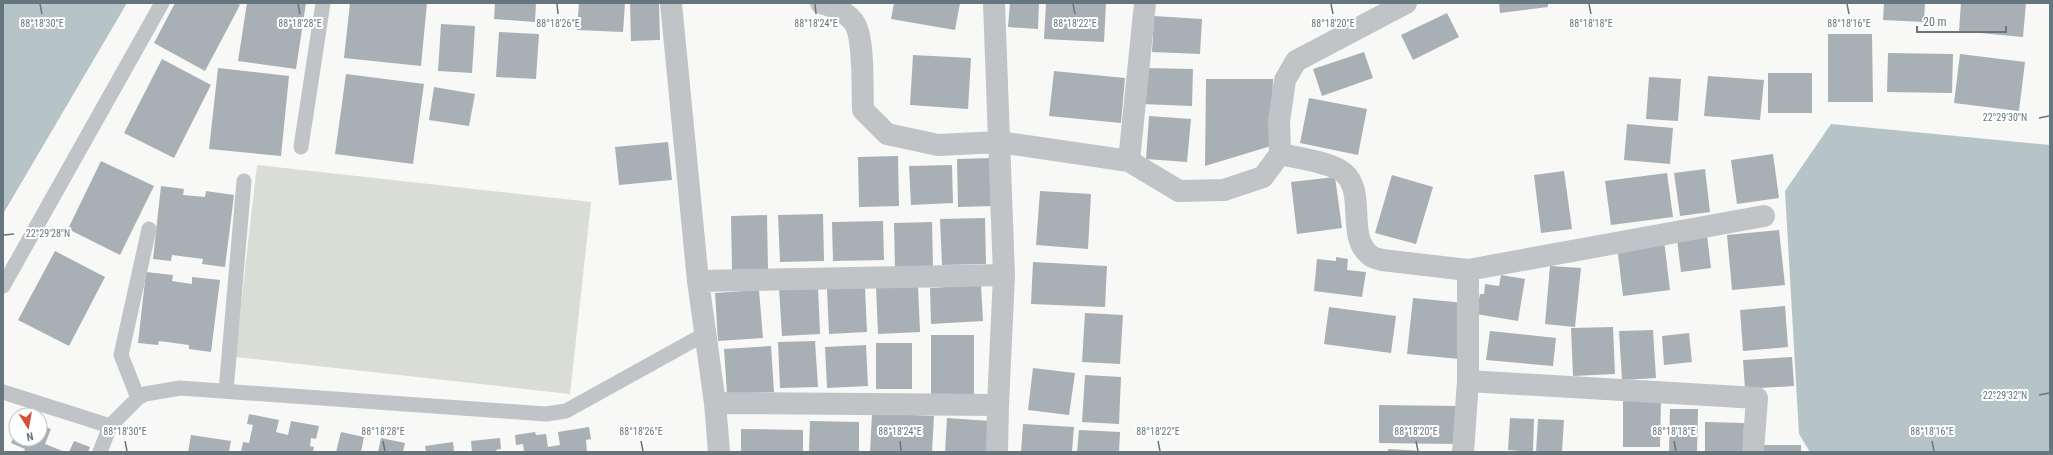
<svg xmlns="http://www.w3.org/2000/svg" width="2053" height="455" font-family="'Roboto Condensed',sans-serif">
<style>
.green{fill:#d9ddd6}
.water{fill:#b7c4c7}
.building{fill:#a8b0b5}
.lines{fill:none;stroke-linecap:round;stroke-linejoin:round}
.lane{stroke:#c0c4c7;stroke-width:15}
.street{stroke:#c0c4c7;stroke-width:22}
.ticks{fill:none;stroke:#66767f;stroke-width:1.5}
.ticks-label{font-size:10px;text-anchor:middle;fill:#66767f;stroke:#fff;stroke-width:4;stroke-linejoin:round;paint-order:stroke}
</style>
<rect width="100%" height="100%" fill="#f8f8f6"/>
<!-- green -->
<path class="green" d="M257 165 591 202 570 394 235 357Z"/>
<!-- water -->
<path class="water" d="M3 3H127L3 214Z
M1831 124 2050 145V452H1810L1799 434 1785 191Z"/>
<!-- building -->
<path class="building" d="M175 3H236L240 5 205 71 154 43Z
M247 3H306L296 69 238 61Z
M350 3H427L421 66 344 58Z
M495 3H536L535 22 494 19Z
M579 3H625L623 32 577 30Z
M630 3H659L660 40 631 41Z
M894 3H960L955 30 891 19Z
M1010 3H1039L1038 29 1008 27Z
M1046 3H1106L1104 42 1044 39Z
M1499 3H1548V7L1500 13Z
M1884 3H1925L1924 22 1883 20Z
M1961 3H2026L2023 37 1959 31Z
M1447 13 1459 37 1413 60 1401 35Z
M1154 16 1202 19 1200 54 1152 52Z
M441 24 475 26 472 73 438 71Z
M499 32 539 34 536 79 496 77Z
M1828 34H1872L1873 102H1828Z
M1364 52 1373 78 1322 96 1313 69Z
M1888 53 1953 54 1952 93 1887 92Z
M1960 54 2025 62 2019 111 1954 103Z
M913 55 971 58 968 109 910 105Z
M162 59 211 85 174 158 124 133Z
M218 68 289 76 281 156 209 149Z
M1143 68 1193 69 1192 106 1142 104Z
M1054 71 1125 78 1121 123 1049 116Z
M1768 73H1812V113H1768Z
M346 74 424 84 413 164 335 154Z
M1708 76 1764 80 1760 120 1704 116Z
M1649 77 1681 79 1678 121 1646 119Z
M1206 79H1273L1271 146 1205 166Z
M434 87 475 94 469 126 429 120Z
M1309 98 1367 109 1358 155 1300 143Z
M1149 116 1191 119 1187 162 1146 159Z
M1627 124 1673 128 1670 164 1624 160Z
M668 142 672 180 619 185 615 147Z
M1773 154 1779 198 1737 204 1731 160Z
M898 156 899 206 859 207 858 157Z
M992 158 994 206 958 207 957 159Z
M101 161 154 186 120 255 68 229Z
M952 165 953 203 911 205 909 166Z
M1705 169 1710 212 1680 216 1674 173Z
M1564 171 1572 229 1541 233 1534 175Z
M1667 173 1673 217 1611 225 1605 181Z
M1392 175 1433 187 1416 244 1375 233Z
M1335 177 1342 228 1297 234 1291 182Z
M161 186 184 189 183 195 205 197 206 191 234 195 225 267 202 264 203 259 172 255 171 261 153 259Z
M1040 191 1091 194 1088 249 1036 245Z
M823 214 824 261 780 262 778 215Z
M767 215 768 269 732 270 731 216Z
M985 218 986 264 942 265 940 219Z
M883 221 884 260 833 261 832 222Z
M932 222 933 266 895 267 894 223Z
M1779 230 1785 285 1732 290 1727 235Z
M1707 235 1711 268 1681 272 1677 239Z
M1664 240 1670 290 1623 296 1617 246Z
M55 251 105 277 69 346 18 320Z
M1336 257 1348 259 1347 270 1366 272 1362 297 1314 291 1317 259 1336 261Z
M1033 262 1107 266 1105 307 1031 304Z
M1550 266 1581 268 1575 327 1545 324Z
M146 272 173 275 172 281 192 284V277L220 280 211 352 189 349V345L159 341 158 345 138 343Z
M1501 275 1525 279 1518 321 1476 314 1480 294H1484L1485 284 1499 286Z
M918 285 920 332 878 334 876 287Z
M981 285 983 321 931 324 930 288Z
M818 286 820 334 782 336 779 288Z
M865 287 867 332 829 334 827 289Z
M759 290 763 338 718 341 715 293Z
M1413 298 1465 303 1459 359 1407 354Z
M1785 306 1788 347 1743 351 1740 310Z
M1329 307 1396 316 1391 353 1324 344Z
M1085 313 1123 315 1120 364 1082 362Z
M1613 327 1615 374 1573 376 1571 328Z
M1653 330 1656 378 1622 380 1619 331Z
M1490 331 1556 338 1553 366 1486 360Z
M1689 333 1692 362 1664 365 1662 336Z
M931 335H974V396H931Z
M815 341 818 387 780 388 778 342Z
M876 343H912V389H876Z
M866 345 868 386 827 388 825 347Z
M771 346 774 392 727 394 724 349Z
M1792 357 1794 386 1745 389 1743 360Z
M1033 368 1075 373 1069 415 1028 410Z
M1085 375 1121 377 1119 424 1082 422Z
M1623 400H1661L1660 447H1623Z
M1379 405 1458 406 1457 444 1379 443Z
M1670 409H1698L1697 452H1669Z
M872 413 934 416 932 452H870Z
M249 414 279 420 276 432 288 435 291 421 319 426 316 439 311 438 310 446 314 447 313 452H241L243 442 249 443 253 425 247 424Z
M947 418 990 421 988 452H945Z
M1510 418 1534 419 1533 452 1508 450Z
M1538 419 1564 420 1562 452H1536Z
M810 421 859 422V452H809Z
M1705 422 1744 423 1743 452H1705Z
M1023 424 1074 427 1072 452H1021Z
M40 425 51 429 45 444 65 452H24L25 449 11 443 16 432V439H40Z
M589 427 591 439 586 440 587 452H524L523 444 516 445 515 435 535 432 536 435 546 434 548 447 560 445 558 432Z
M741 429 803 430V452H741Z
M1079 430 1120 432 1119 452H1077Z
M341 432 364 437 361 452H336Z
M191 435 231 441 229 452H188Z
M381 438 405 443 403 452H378Z
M500 438 501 449 496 450 497 452H472L471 441Z
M74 441 90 447 88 452H69Z
M453 442 454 452H426L425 446Z
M1763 445H1801V452H1763Z
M1388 449 1423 451V452H1388Z"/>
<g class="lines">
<!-- lane -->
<path class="lane" d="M301 147 323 3
M3 286 162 3
M226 391 244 181
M3 392 110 426 100 452
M138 398 121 355 149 229
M110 426 138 398 145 394 180 388 546 414 566 411 705 334"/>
<!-- street -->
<path class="street" d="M671 3 698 281 715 403 719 452
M821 3C833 6 845 11 853 21 865 35 862 90 863 110L887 134 938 145 999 142 1129 161 1179 191 1224 190 1263 177 1280 154 1279 122 1285 80 1296 61 1406 3
M1280 154C1297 158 1332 162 1344 173 1367 193 1345 237 1371 256 1373 258 1379 259 1382 260L1468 270
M1129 161 1145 3
M698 281 1004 275
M1468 381 1757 398 1753 452
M715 403 998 405 1004 275 994 3
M997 452 998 405
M1463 452 1468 381V270L1764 216"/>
</g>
<!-- ticks -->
<path class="ticks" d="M40 4 42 14M298 4 300 14M557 4 558 14M815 4 816 14M1073 4 1075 14M1331 4 1333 14M1589 4 1591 14M1847 4 1849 14M2039 118 2049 116M4 235 14 234M2039 395 2049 393M125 441 127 451M383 441 385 451M641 441 643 451M900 441 901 451M1158 441 1160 451M1416 441 1418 451M1674 441 1676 451M1932 441 1934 451"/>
<g class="ticks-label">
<text x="42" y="27">88°18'30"E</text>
<text x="300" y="27">88°18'28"E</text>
<text x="558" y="27">88°18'26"E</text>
<text x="816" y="27">88°18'24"E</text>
<text x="1075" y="27">88°18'22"E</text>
<text x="1333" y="27">88°18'20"E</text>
<text x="1591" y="27">88°18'18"E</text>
<text x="1849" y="27">88°18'16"E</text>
<text x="2005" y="121">22°29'30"N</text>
<text x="48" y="237">22°29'28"N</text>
<text x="2005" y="399">22°29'32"N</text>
<text x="125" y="435">88°18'30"E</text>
<text x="383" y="435">88°18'28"E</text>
<text x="641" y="435">88°18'26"E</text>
<text x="900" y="435">88°18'24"E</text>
<text x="1158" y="435">88°18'22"E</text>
<text x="1416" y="435">88°18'20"E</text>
<text x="1674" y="435">88°18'18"E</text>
<text x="1932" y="435">88°18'16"E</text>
</g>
<!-- border -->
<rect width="2053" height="455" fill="none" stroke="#66767f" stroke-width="8"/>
<!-- north arrow -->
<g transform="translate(28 427) rotate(169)"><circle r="19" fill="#ffffff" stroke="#c2c8cc"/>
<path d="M0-3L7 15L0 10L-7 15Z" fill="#d54e39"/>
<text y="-6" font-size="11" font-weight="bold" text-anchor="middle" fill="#66767f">N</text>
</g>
<!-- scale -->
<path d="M1917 26v6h89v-6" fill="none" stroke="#66767f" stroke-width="2"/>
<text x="1923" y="26" font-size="12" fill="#66767f" stroke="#ffffff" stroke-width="3" paint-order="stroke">20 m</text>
</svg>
